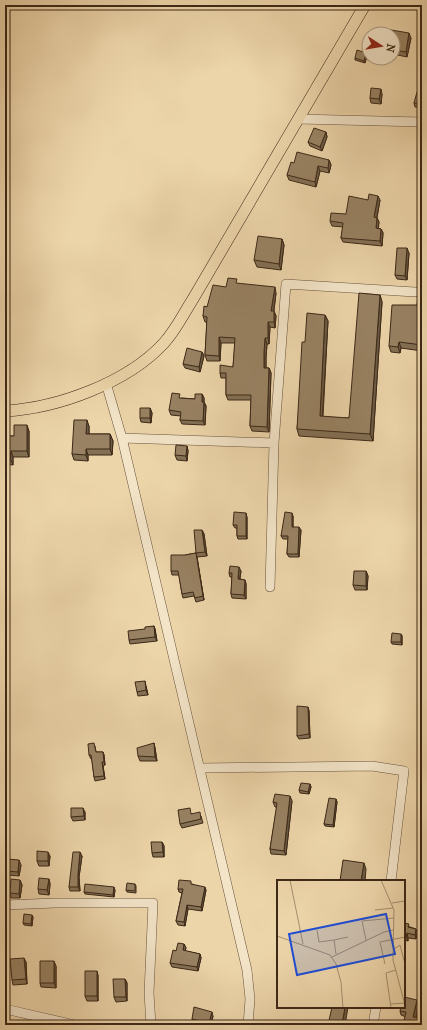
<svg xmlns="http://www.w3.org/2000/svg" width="427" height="1030" font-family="'IM FELL French Canon',serif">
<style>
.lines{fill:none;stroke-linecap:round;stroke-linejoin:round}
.minor-casing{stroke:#68533c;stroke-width:10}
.major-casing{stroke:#3c2817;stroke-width:12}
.minor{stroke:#f3e4c8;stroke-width:9}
.major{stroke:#edd5aa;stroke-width:11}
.wall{fill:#837055;stroke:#3c2817}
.shaded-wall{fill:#6a5b45;stroke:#3c2817}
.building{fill:#988263;stroke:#3c2817}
.inset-road{fill:none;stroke:#a6906f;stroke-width:1}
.view{fill:#1d4ed8;fill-opacity:0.15;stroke:#1d4ed8;stroke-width:2}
.inset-edge{fill:none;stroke:#3c2817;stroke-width:2}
</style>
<rect width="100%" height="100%" fill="#edd5aa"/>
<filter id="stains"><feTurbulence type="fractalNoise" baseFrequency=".005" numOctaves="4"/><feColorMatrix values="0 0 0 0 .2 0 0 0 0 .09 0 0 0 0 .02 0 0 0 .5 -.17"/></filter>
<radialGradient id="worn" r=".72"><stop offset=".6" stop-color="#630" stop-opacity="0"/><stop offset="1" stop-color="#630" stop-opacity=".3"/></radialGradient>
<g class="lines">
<defs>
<path id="minor" d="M298 119 422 122
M106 383 122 438 247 970 250 999 248 1025
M122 438 274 443 270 587
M274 443 286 284 415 292
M201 768 372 766 404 771 391 881
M5 905 55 903H153L149 993 151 1025
M5 1009 75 1025
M373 1025 376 1007"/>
<path id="major" d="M5 411C58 408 127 383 164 343 176 330 184 313 193 299L365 5"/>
</defs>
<!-- minor casing -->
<use href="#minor" class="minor-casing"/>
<!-- major casing -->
<use href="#major" class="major-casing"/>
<!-- minor -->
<use href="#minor" class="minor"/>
<!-- major -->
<use href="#major" class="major"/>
</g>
<!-- wall -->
<path class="wall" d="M393 34 411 38 407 57 393 54Z
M367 56 365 63 355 60V58Z
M422 84V108L415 107 414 103 420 93Z
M382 94 381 104 371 103 370 98Z
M326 132 327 137 322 151 310 146 308 142Z
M329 160 331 165 329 173 320 171 316 187 289 180 287 175 294 163Z
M368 200H380L377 218 379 222 378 228 381 229 383 233 382 246 343 242 341 238 343 227 332 226 330 221 346 214Z
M282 239 284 245 281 270 257 267 254 260Z
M409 253 407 280 397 279 395 275Z
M239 284 276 293 274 311 276 316 275 328 270 327 269 344H267L266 357V368H269L271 373 269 432 252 431 250 426 251 400H228L226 395V378H221L220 373 233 367 235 343H221L220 361H207L205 355 207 322H205L203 316 207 307 226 287Z
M380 295 382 302 373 441 299 436 297 429 305 342 325 315 328 321 323 417 349 418Z
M422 297V351L401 348 400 353 391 352 389 346 417 305Z
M202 352 204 356 200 372 185 368 183 364Z
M202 394 204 398V402L206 406 205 425 182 424 180 420 181 416 171 415 169 410 181 398 195 399Z
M150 408 152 413 151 423 141 422 140 418Z
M89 426V434H110L113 441 112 455H88V461L74 460 72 454Z
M29 431V457H13V465L5 464V436H14Z
M187 446 188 451 187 461 177 460 175 455Z
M293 516V527L301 530 299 557H289L287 554 288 539H283L281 536Z
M247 517V539H238L237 536V528H235L233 525Z
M202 530 204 534 207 556 197 557 204 600 196 602 194 596 183 598 182 594 179 575H172L171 571 185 555 196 553Z
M241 571 240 579 245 580 246 584V599L232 598 231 594 232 577H230L229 573Z
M366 571 368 576 367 590H355L353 585Z
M154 626 155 629 157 641 130 644 129 640 145 629Z
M401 634 402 636V645L392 644 391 642Z
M146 686 148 695 138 696 137 692Z
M308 707 309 711 310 738 299 739 297 736Z
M154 743 155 748 157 761H140L138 756Z
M95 746 96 752H103L104 755 105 765 103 766 105 779 95 781 94 777 92 759H91L89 755Z
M310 784 311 787 309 794 300 793 299 790Z
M336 799 337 802 334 827 325 826 324 824Z
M292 801 286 855 271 854 270 849 277 807H275L273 802Z
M85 812V820L73 821 71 817Z
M191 814 201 816 203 823 182 828 180 824Z
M162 842 164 846V857H153L152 853Z
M50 856 49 866H39L37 861Z
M82 856 79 877 80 891H70L69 887Z
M21 865 19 876 7 875 6 871Z
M49 879 50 884 49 895 39 894 38 889Z
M20 880 22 885 20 898H11L10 893Z
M135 884 136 886V893L127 892 126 890Z
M192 884 206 890 202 911 188 909 185 926 178 925 176 921 182 893 179 892 178 889Z
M115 890 114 897 85 894 84 892Z
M33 917 32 926 24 925 23 923Z
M404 923 410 927 416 929 417 933 416 939 408 938V941L404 940Z
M184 944 186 948 185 951 200 954 201 958 198 971 172 967 170 963Z
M26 962 27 984 13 985 12 980Z
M56 966V988L41 987 40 983Z
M98 975V1001H87L85 996Z
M125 979 127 983V1001L116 1002 114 997Z
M419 1004 416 1017 421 1023 401 1015 400 1011Z
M213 1016 211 1025H200L193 1023 192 1019Z"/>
<!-- shaded-wall -->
<path class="shaded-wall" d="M409 33 411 38 407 57 406 52Z
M366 53 367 56 365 63 364 61Z
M381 89 382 94 381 104 379 99Z
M326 132 327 137 322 151 320 147Z
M329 160 331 165 329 173 328 168Z
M318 166 320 171 316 187 315 182Z
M378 196 380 200 376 222 374 217Z
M377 218 379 222 378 233 376 228Z
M381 229 383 233 382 246 380 241Z
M282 239 284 245 281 270 279 264Z
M407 248 409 253 407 280 405 276Z
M275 287 276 293 273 316 271 311Z
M380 295 382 302 373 441 370 434Z
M274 311 276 316 275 328 274 322Z
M325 315 328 321 322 423 320 416Z
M268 322 270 327 269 344 268 338Z
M219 337 221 343 220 361 219 356Z
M265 338 267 344 266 357V373L264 368V352Z
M399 342 401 348 400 353 398 347Z
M202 352 204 356 200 372 199 367Z
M269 368 271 373 269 432 267 427Z
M202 394 204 398V406L202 402Z
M204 402 206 406 205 425 203 421Z
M150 408 152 413 151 423 150 418Z
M87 420 89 426V440L86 434Z
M27 425 29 431V457L27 451Z
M110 434 113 441 112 455 110 449Z
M187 446 188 451 187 461 186 456Z
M86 449 88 455V461L86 455Z
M11 451 13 457V465L10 458Z
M246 513 247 517V539L246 536Z
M292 513 293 516V530L292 527Z
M299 527 301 530 299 557 298 554Z
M202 530 204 534 207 556 205 552Z
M196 553 197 557 204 600 203 596Z
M239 567 241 571 239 583 238 579Z
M366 571 368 576 367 590 366 586Z
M245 580 246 584V599L244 595Z
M154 626 155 629 157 641 155 637Z
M401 634 402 636V645L401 642Z
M145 681 146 686 148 695 146 690Z
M308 707 309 711 310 738 309 734Z
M154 743 155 748 157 761 155 757Z
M103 752 104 755 105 765 104 762Z
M102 762 103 766 105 779 104 776Z
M310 784 311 787 309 794 308 792Z
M290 796 292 801 286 855 284 851Z
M336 799 337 802 334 827 333 825Z
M83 808 85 812V820L84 816Z
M162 842 164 846V857L163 852Z
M48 852 50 856 49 866 48 861Z
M80 852 82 856 79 877 80 891 78 887V874Z
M19 860 21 865 19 876 18 872Z
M364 863 366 869 365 881H361Z
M49 879 50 884 49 895 47 890Z
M20 880 22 885 20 898 19 894Z
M114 887 115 890 114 897 113 895Z
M205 887 206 890 202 911 201 907Z
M187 905 188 909 185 926 184 922Z
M32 915 33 917 32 926 31 924Z
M416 929 417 933 416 939 415 935Z
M407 933 408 938V941L406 936Z
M184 944 186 948 184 954 183 950Z
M200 954 201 958 198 971 197 967Z
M24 958 26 962 27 984 26 979Z
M54 961 56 966V988L54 983Z
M97 971 98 975V1001L97 996Z
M125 979 127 983V1001L126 997Z
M417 1000 419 1004 415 1022 413 1017Z
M345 1007H348L345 1025H342Z
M212 1012 213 1016 211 1025H210L209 1023Z
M420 1018 421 1023V1025H418Z"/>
<!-- building -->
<path class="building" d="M391 30 409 33 406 52 393 50V34H391Z
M357 50 366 53 364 61 355 58Z
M422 84V105L414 103 417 92 420 93Z
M371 88 381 89 379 99 370 98Z
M314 128 326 132 320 147 308 142Z
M297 152 329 160 328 168 318 166 315 182 287 175 291 162 294 163Z
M369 194 378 196 374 217 377 218 376 228 381 229 380 241 341 238 343 223 330 221 331 213 346 214 349 196 368 200Z
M258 236 282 239 279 264 254 260Z
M397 248H407L405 276 395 275Z
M228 278 237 279 236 283 275 287 271 311H274V322H268V338H265L264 352V368H269L267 427 250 426 251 395H226V373H220V365L233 367 235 338 219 337V356L205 355 207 317 203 316 204 306 207 307 213 285 226 287Z
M359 293 380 295 370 434 297 429 302 342H305L307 313 325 315 320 416 349 418Z
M418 297H422V345L399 342 398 347 389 346 392 305H417Z
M187 348 202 352 199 367 183 364Z
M172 393 180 394 179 398 195 399V394H202V402H204L203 421 180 420 181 412 169 410Z
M140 408H150V418H140Z
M74 420H87L86 434H110V449H86V455L72 454Z
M14 425H27V451H11L10 458H5V436H14Z
M176 445 187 446 186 456 175 455Z
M234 512 246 513V536H237V525H233Z
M285 512 292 513V527H299L298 554H287L288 536H281Z
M194 530H202L205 552 196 553 203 596 195 598 193 592 182 594 178 571H171V555H185L196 553Z
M230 566 239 567 238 579 245 580 244 595 231 594 232 573H229Z
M354 571H366V586L353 585Z
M154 626 155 637 129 640 128 631 145 629V627Z
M392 633 401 634V642H391Z
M145 681 146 690 137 692 135 682Z
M297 706 308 707 309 734 297 736Z
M94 743 96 752H103L104 762H102L104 776 94 777 91 755H89L88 744Z
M154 743 155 757 138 756 137 748Z
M301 783 310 784 308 792 299 790Z
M275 794 290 796 284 851 270 849 277 803 273 802Z
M329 798 336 799 333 825 324 824Z
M71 808H83L84 816 71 817Z
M190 808 191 814 200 812 201 819 180 824 178 810Z
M151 842H162L163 852 152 853Z
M37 851 48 852V861H37Z
M73 852H80L78 874V887H69Z
M7 859 19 860 18 872 6 871Z
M343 860 364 863 361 881H340Z
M39 878 49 879 47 890 38 889Z
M11 879 20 880 19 894 10 893Z
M179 880 191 881V884L205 887 201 907 187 905 184 922 176 921 183 889H178Z
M127 883 135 884V891L126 890Z
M85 884 114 887 113 895 84 892Z
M24 914 32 915 31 924 23 923Z
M404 923 409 924 408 927 416 929 415 935 407 933 406 936H404Z
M178 943 184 944 183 950 200 954 197 967 170 963 173 950 176 951Z
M24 958 26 979 12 980 10 959Z
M40 961H54V983H40Z
M85 971H97V996H85Z
M113 979H125L126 997H114Z
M404 997 417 1000 413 1017 420 1018 418 1025H403L406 1012 400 1011 401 1007H404Z
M194 1007 212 1012 209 1023 192 1019Z
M332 1007H345L342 1025H328Z"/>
<!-- overview -->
<g transform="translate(277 880)">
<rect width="128" height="128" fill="#edd5aa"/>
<path class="inset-road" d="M13 0 26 64M104 0 117 30 116 80 128 125M115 23 128 21M98 30 116 28M40 50 42 62 57 60M0 56 53 75 59 84 64 102 66 128M89 60 85 41 117 38M117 69 123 65 128 84M59 74 57 60 71 57M55 77 107 52 117 50M108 84 103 62 128 57M114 124 128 123M114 128 109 93 119 90"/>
<path class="view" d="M109 34 118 74 20 95 12 54Z"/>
<rect width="128" height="128" class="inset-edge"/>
</g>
<!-- margin -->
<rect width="427" height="1030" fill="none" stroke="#edd5aa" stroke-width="20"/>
<rect x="6" y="6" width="415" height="1018" fill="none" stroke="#3c2817" stroke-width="2"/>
<rect x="10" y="10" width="407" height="1010" fill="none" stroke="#3c2817"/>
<!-- north arrow -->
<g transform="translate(381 46) rotate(102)"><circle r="19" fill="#f3e4c8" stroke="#aa9981"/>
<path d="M0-3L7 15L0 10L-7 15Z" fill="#8f2418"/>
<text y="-6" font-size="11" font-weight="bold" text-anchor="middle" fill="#3c2817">N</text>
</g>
<rect width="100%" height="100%" filter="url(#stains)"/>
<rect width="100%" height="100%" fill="url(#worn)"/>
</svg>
